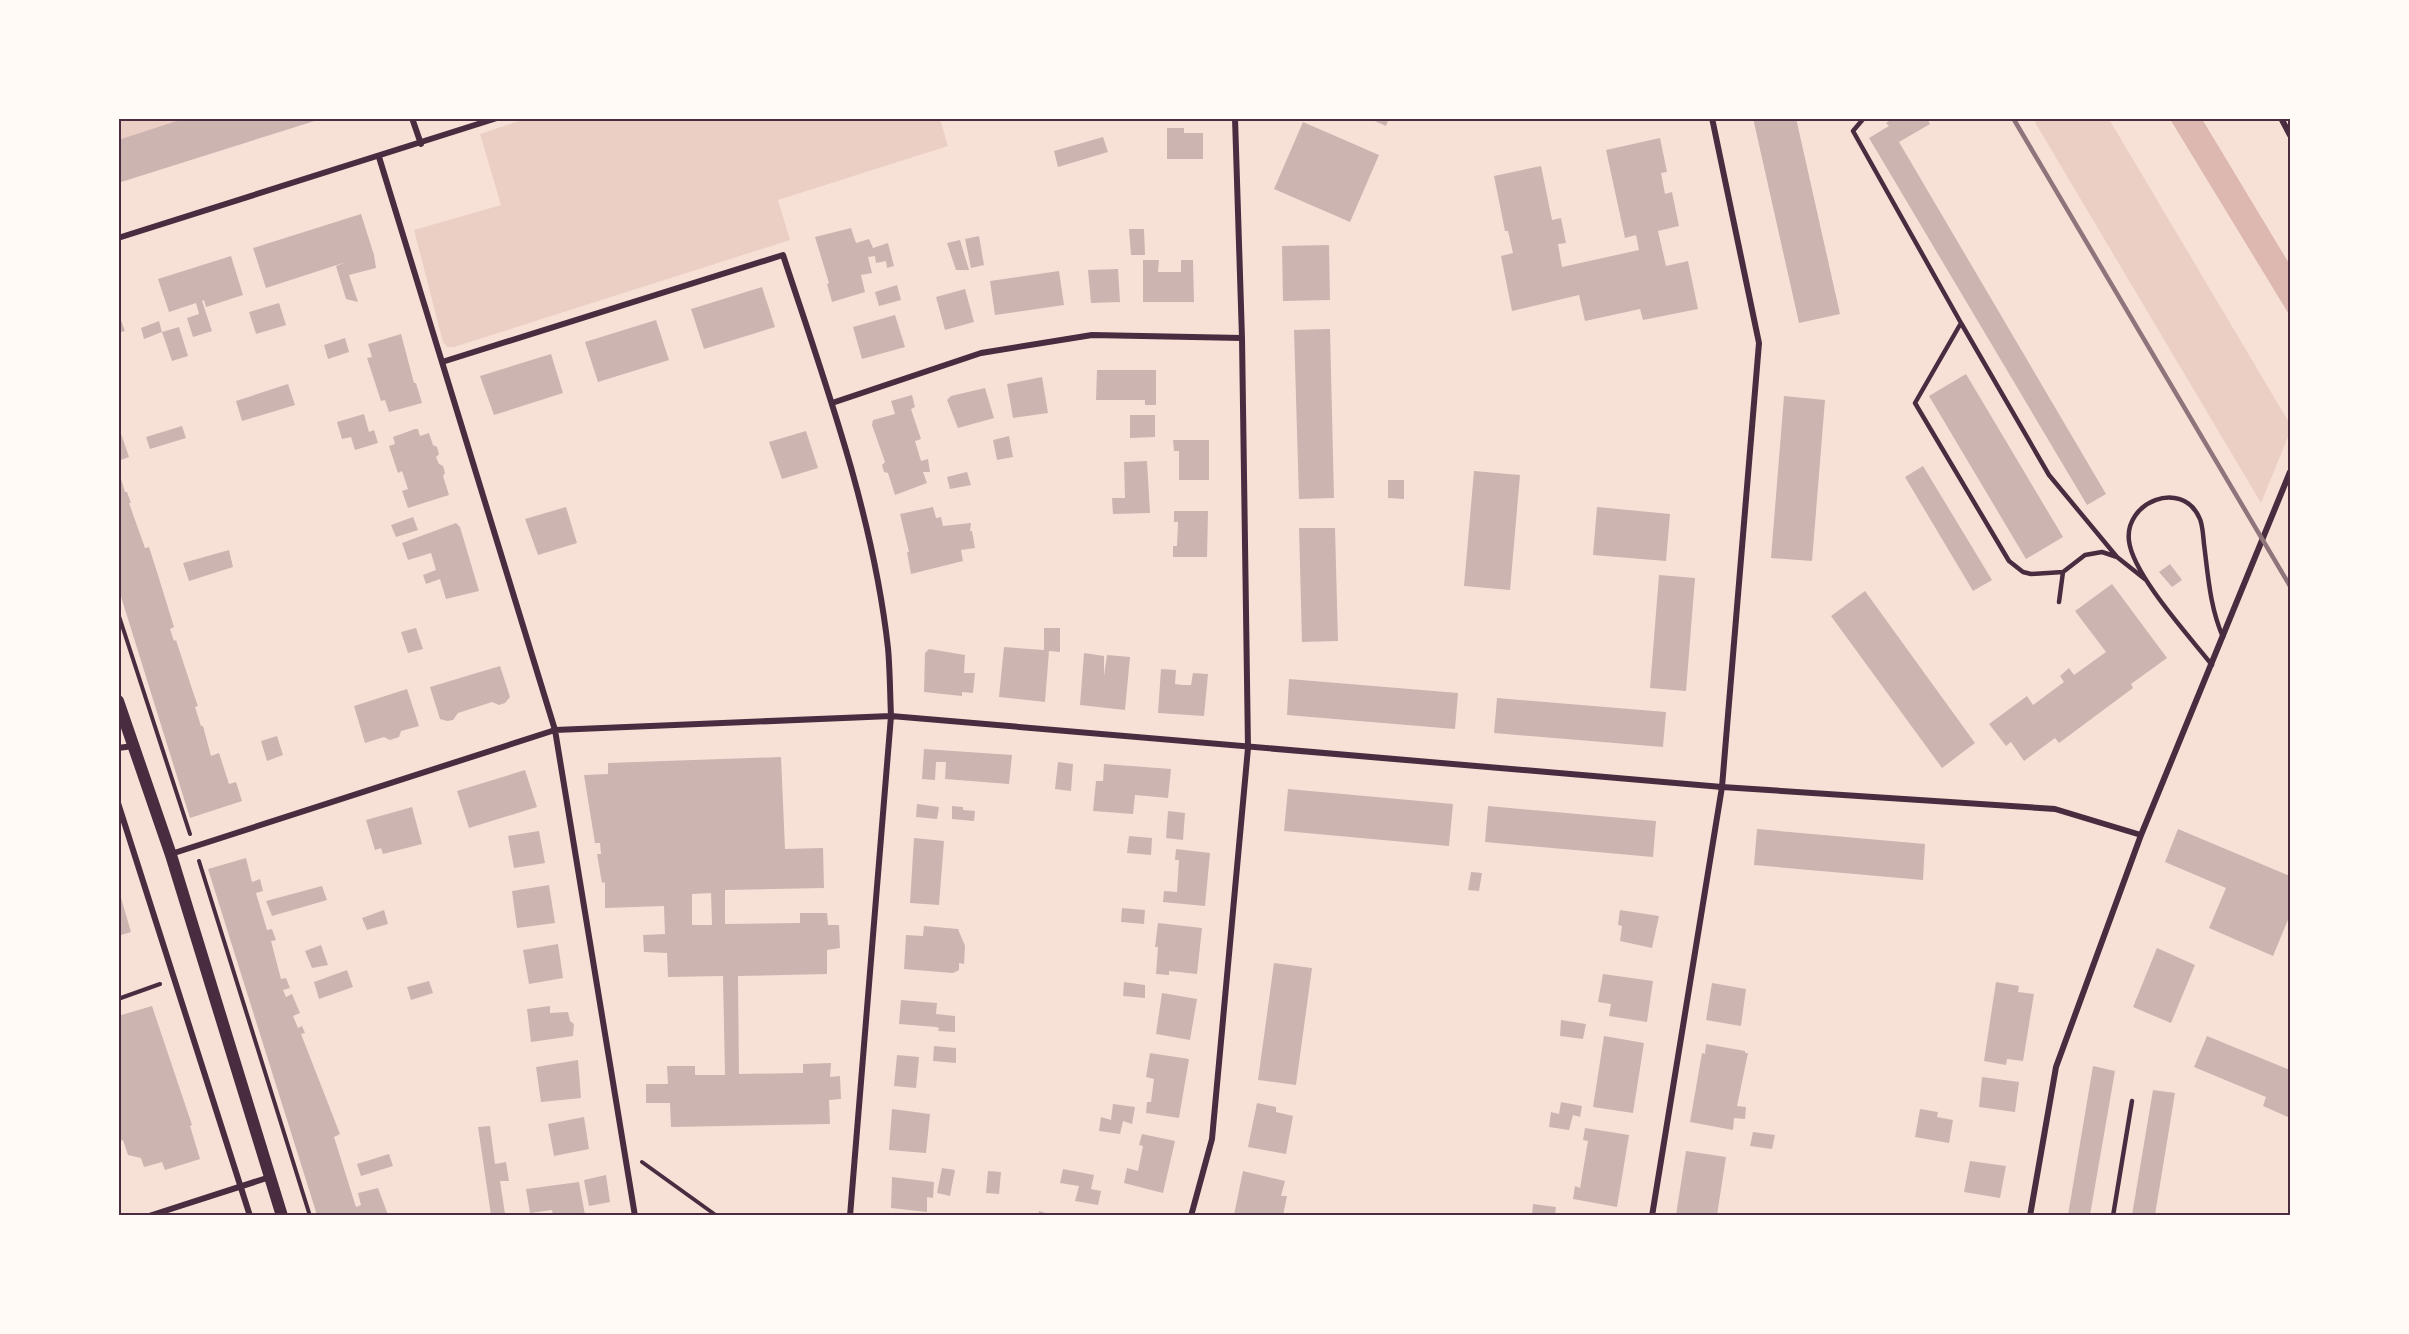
<svg xmlns="http://www.w3.org/2000/svg" width="2409" height="1334" font-family="'Varela Round',sans-serif">
<style>
.green{fill:#ebcfc5}
.water{fill:#dcb8b0}
.building{fill:#ccb4b1;fill-rule:evenodd}
.lines{fill:none;stroke-linecap:round;stroke-linejoin:round}
.path{stroke:#4a2c40;stroke-width:4}
.service{stroke:#4a2c40;stroke-width:4.5}
.minor{stroke:#4a2c40;stroke-width:6}
.secondary{stroke:#4a2c40;stroke-width:12}
.rail{stroke:#8f747c;stroke-width:4.5}
.neatline{fill:none;stroke:#4a2c40;stroke-width:2}
</style>
<rect width="100%" height="100%" fill="#f7e1d7"/>
<!-- green -->
<path class="green" d="M528 118 940 119 948 146 778 200 790 240 454 347H447L443 342 414 230 501 205 480 134Z
M119 119H186L119 140Z
M2033 119H2109L2290 424V432L2261 503Z"/>
<!-- water -->
<path class="water" d="M2170 119H2202L2290 265V316Z"/>
<!-- building -->
<path class="building" d="M186 118H321V119L118 183V140Z
M1368 118H1389L1386 126Z
M1753 118H1796L1840 314 1799 323Z
M1893 118H1927L1930 124 1899 142 2106 494 2087 505 1869 138 1889 126 1886 123Z
M1303 122 1379 155 1350 222 1274 189Z
M1167 128H1184V133H1203V159H1167Z
M1103 137 1108 152 1058 167 1054 151Z
M1660 138 1667 172 1661 173 1665 194 1672 192 1679 226 1658 231 1666 266 1688 261 1698 309 1643 320 1640 309 1585 321 1579 295 1512 311 1501 256 1513 253 1508 231H1505L1494 176 1541 166 1552 220 1561 218 1566 243 1558 244 1562 267 1639 250 1636 235 1625 238 1606 150Z
M361 214 374 255 376 268 349 275 358 302 346 299 336 266 346 262 266 288 253 248Z
M851 228 856 243 869 239 873 248 888 243 894 266 887 268 886 261 876 263 875 256 868 257 872 273 861 275 865 292 832 302 827 284 829 283 815 237Z
M1129 229H1144L1145 255H1131Z
M979 236 984 265 971 268 965 239Z
M960 240 969 270H956L947 243Z
M1329 245 1330 300 1283 301 1282 246Z
M231 256 243 295 206 307 204 300 202 301 212 331 193 337 187 318 199 314 196 303 169 312 158 279Z
M1143 260H1159L1158 272H1181V260H1193L1194 302H1143Z
M1118 269 1120 302 1091 303 1088 270Z
M1059 271 1064 305 995 315 990 281Z
M897 285 901 300 879 306 875 292Z
M762 287 775 327 704 349 691 309Z
M965 289 974 322 945 330 936 297Z
M279 303 286 325 256 334 249 312Z
M118 312 125 331 118 333Z
M895 315 905 347 862 359 853 327Z
M656 320 669 360 598 382 585 342Z
M159 321 162 332 144 339 141 328Z
M179 327 188 356 172 361 162 332Z
M1330 329 1334 498 1299 499 1294 330Z
M401 334 414 383H416L422 403 389 412 385 400 381 401 367 358 372 357 368 344Z
M345 338 349 352 328 359 324 345Z
M551 354 563 393 494 415 480 376Z
M1097 370H1156V405H1145V400H1096Z
M1966 374 2063 537 2026 559 1929 396Z
M1042 377 1048 413 1013 418 1007 384Z
M288 384 295 405 242 421 236 401Z
M985 388 994 418 958 428 947 400 951 396Z
M912 395 915 407 911 409 921 439 915 441 921 461 928 459 930 472H923L927 483 895 495 888 473 884 472 882 465 885 462 872 425 873 420 895 414 891 401Z
M1784 396 1825 400 1812 561 1771 558Z
M364 414 369 432 374 430 378 443 355 450 351 437 342 439 337 422Z
M1130 415H1155V437L1130 438Z
M118 425 129 457 118 461Z
M182 426 186 438 150 449 146 437Z
M415 429H418L420 436 429 433 433 445 437 447 439 454 436 457 439 464 443 466 445 473 443 476 449 495 408 508 402 491 408 489 402 471 398 473 389 446 395 444 393 437Z
M806 431 818 468 782 479 769 442Z
M1009 436 1013 457 997 460 993 440Z
M1173 440H1209V480H1179V451H1174Z
M1147 461 1150 513 1113 514 1112 498H1125L1124 462Z
M119 465 121 472H119L125 492H127L131 503H129L145 548 149 547 157 572 174 627 170 629 174 641 176 640 194 695 198 706 195 707 201 726H203L211 756 219 753 229 784 236 782 242 801 190 818 118 587Z
M1923 466 1992 580 1973 591 1905 477Z
M1474 471 1520 475 1510 590 1464 586Z
M967 472 971 485 950 489 947 477Z
M1388 480H1404V499L1388 498Z
M566 507 577 543 538 555 525 519Z
M933 507 936 518 941 517 943 526 971 523 970 531H972L975 548 961 550 963 561 911 574 907 552H909L900 514Z
M1597 507 1670 514 1666 561 1593 555Z
M1174 511H1208L1207 557H1173V546H1177L1178 522H1174Z
M413 517 418 530 396 537 391 525Z
M456 523 460 527 479 591 446 599 440 579 426 584 423 575 436 570 431 553 408 560 402 543Z
M1299 528H1335L1338 641 1302 642Z
M229 550 233 567 189 581 183 563Z
M2170 564 2182 580 2172 587 2159 572Z
M1659 575 1695 578 1686 691 1650 688Z
M2112 584 2167 658 2131 684 2133 688 2059 743 2055 738 2024 761 2011 742 2006 746 1989 724 2027 696 2033 705 2064 682 2060 676 2069 668 2074 675 2106 652 2075 611Z
M1865 591 1975 743 1942 768 1831 616Z
M416 628 423 649 408 653 401 632Z
M1044 628H1060V652L1049 651 1045 702 999 697 1004 647 1044 650Z
M929 649 965 655 964 673H975L973 693 962 692V696L924 692 925 653Z
M1084 653 1104 656V676L1107 655 1130 657 1125 710 1080 705Z
M500 666 510 697 505 703 499 705 492 702 458 713 453 720 447 721 440 719 430 687Z
M1161 669 1176 670 1175 684 1183 685H1191L1193 673 1208 674 1204 716 1158 713Z
M1289 679 1458 693 1455 729 1287 715Z
M407 689 419 726 401 731 399 737 390 740 384 737 365 743 354 706Z
M1497 698 1666 712 1663 747 1494 733Z
M277 736 283 755 267 761 261 741Z
M924 749 1012 755 1009 784 945 779 946 762H936L935 780 922 779Z
M781 757 785 849 823 848 824 888 725 890V924L800 923V913H827L828 925H839L840 948 827 950V974L738 976 739 1074 803 1073V1064L831 1063 830 1077 840 1076 841 1099 829 1100 830 1124 671 1127 670 1103H646V1084H668L667 1066H695V1075H725L723 976 668 977 667 953 644 952 643 935 665 934 664 906 605 908V882L602 883 597 854H601L600 843H595L584 775 608 774V763ZM711 893 712 925H692V894Z
M1058 762 1073 764 1071 791 1055 789Z
M1104 764 1171 769 1168 798 1135 795 1133 814 1093 811 1096 781H1103Z
M525 770 537 807 469 828 457 791Z
M1288 789 1453 804 1449 846 1284 831Z
M917 804 939 807 937 819 916 817Z
M952 806 963 807V810L975 811 974 821 952 819Z
M1488 806 1656 821 1653 857 1485 842Z
M412 807 422 844 383 854 381 848 375 850 366 820Z
M1168 811 1185 813 1183 840 1166 838Z
M1757 829 1925 844 1923 880 1754 865Z
M2178 829 2290 876V915L2273 956 2209 928 2226 888 2165 862Z
M539 831 545 863 514 868 508 836Z
M1129 836 1152 838 1151 855 1127 853Z
M914 838 944 841 939 905 910 903Z
M1176 849 1210 853 1205 906 1163 902 1164 891 1177 892 1179 860H1175Z
M246 858 252 882 260 879 263 891 256 893 267 930 272 929 276 940 271 941 281 979 286 978 290 988 283 990 286 997 292 994 300 1013 293 1016 298 1028 302 1026 305 1033 301 1034 340 1134 334 1137 356 1207 361 1205 358 1193 378 1188 388 1215H317L208 869Z
M1471 872 1482 873 1479 891 1468 890Z
M549 885 555 923 517 928 512 891Z
M322 886 327 900 272 916 266 901Z
M119 891 131 932 118 936V891Z
M1122 908 1145 910 1144 924 1121 922Z
M384 910 388 924 367 930 362 918Z
M1620 910 1659 916 1652 948 1620 941 1622 926 1618 925Z
M1158 923 1202 928 1197 974 1169 971V975L1156 974 1158 947H1155Z
M924 926 958 929 965 946 964 964 959 963V970L953 973 904 969 906 935 923 936Z
M558 944 563 978 529 984 523 950Z
M321 945 328 965 312 968 305 951Z
M2157 948 2195 965 2171 1023 2133 1007Z
M1274 963 1312 968 1296 1085 1258 1080Z
M347 970 353 987 319 999 314 982Z
M1603 974 1653 981 1647 1022 1609 1016 1611 1004 1598 1002Z
M429 981 433 993 411 1000 407 987Z
M1124 982 1145 985V998L1123 996Z
M1996 982 2019 986 2018 992 2034 994 2023 1061 2007 1059 2006 1065 1984 1061Z
M1712 983 1746 989 1741 1026 1706 1020Z
M1162 993 1197 999 1190 1040 1156 1034Z
M901 1000 937 1003 936 1014 955 1016V1032L938 1031 939 1028 936 1027 899 1024Z
M152 1006 192 1125 190 1126 200 1159 165 1170 162 1162 144 1167 141 1158 128 1155 123 1140 118 1142V1016Z
M550 1006V1013L568 1012 570 1021 574 1024 573 1036 531 1042 527 1009Z
M1561 1020 1586 1024 1583 1039 1560 1036Z
M1604 1036 1644 1043 1633 1113 1593 1107Z
M2207 1036 2290 1070V1118L2263 1106 2266 1097 2194 1067Z
M1706 1044 1745 1051V1053H1748L1737 1106 1746 1107 1745 1119 1734 1118 1733 1130 1690 1122 1702 1053 1705 1054Z
M934 1046 956 1048V1063L933 1061Z
M1150 1053 1189 1059 1179 1118 1146 1113 1147 1102H1151L1154 1079 1146 1077Z
M897 1055 919 1057 916 1088 894 1086Z
M578 1060 581 1098 541 1102 536 1067Z
M2093 1066 2115 1071 2090 1215H2068Z
M1982 1077 2019 1082 2015 1112 1979 1107Z
M2153 1090 2175 1093 2155 1215H2132Z
M1561 1102 1582 1106 1580 1117 1573 1115 1569 1130 1549 1127 1551 1112 1559 1114Z
M1257 1103 1276 1107V1112L1293 1116 1286 1154 1248 1147Z
M1113 1104 1135 1107 1132 1124 1123 1121 1120 1134 1099 1131 1101 1117 1111 1120Z
M892 1109 930 1114 926 1153 889 1150Z
M1920 1109 1938 1112 1937 1117 1953 1120 1949 1143 1915 1137Z
M584 1117 589 1149 554 1156 548 1124Z
M490 1126 495 1164 506 1162 509 1181H500L505 1214 512 1213V1215H491L478 1127Z
M1585 1128 1629 1135 1617 1207 1573 1199 1575 1186 1580 1188 1588 1141 1583 1140Z
M1753 1132 1775 1135 1772 1149 1750 1146Z
M1142 1134 1175 1141 1163 1193 1124 1183 1127 1168 1138 1171 1143 1146 1139 1145Z
M1686 1151 1726 1157 1717 1215H1676Z
M389 1154 393 1166 361 1176 357 1164Z
M1970 1161 2006 1166 2000 1198 1964 1192Z
M942 1168 955 1170 950 1196 937 1193Z
M1063 1169 1094 1175 1091 1189 1101 1191 1098 1205 1075 1201 1079 1186 1060 1183Z
M988 1171 1001 1172 999 1194 986 1193Z
M1243 1171 1285 1181 1281 1196H1287L1283 1215 1264 1213 1256 1215H1234Z
M606 1175 610 1202 589 1206 584 1180Z
M892 1177 934 1182 933 1198 927 1197V1212L891 1208Z
M579 1182 585 1215H553L552 1210 530 1213 526 1189Z
M1533 1204 1556 1207 1555 1215H1532Z
M1039 1211 1053 1215H1038Z"/>
<g class="lines">
<!-- path -->
<path class="path" d="M118 613 190 834
M199 861 310 1216
M118 999 160 984
M642 1162 717 1216"/>
<!-- service -->
<path class="service" d="M1864 118 1853 131 1961 323
M2117 557 2049 475 1961 323 1915 403 2009 561 2023 572 2031 574 2063 572 2085 555 2102 552 2117 557 2146 580
M2059 602 2063 572
M2212 665C2190 637 2133 575 2129 541 2124 502 2181 479 2199 517 2203 524 2203 536 2204 544 2208 575 2210 608 2223 637
M2113 1216 2132 1101"/>
<!-- minor -->
<path class="minor" d="M412 118 421 144
M2281 118 2290 135
M379 157 555 730 635 1216
M118 238 497 118
M442 362 783 255C825 383 873 513 888 648 890 670 890 694 891 716L850 1216
M832 403 981 353 1092 335 1242 338
M118 748 133 746
M118 803 250 1216
M171 854 555 730 891 716 1722 787 2055 809 2141 835
M149 1216 270 1177
M1191 1216 1212 1139 1248 748 1242 338 1235 118
M1652 1216 1722 787 1759 343 1712 118
M2030 1216 2056 1067 2141 835 2290 472"/>
<!-- secondary -->
<path class="secondary" d="M118 701 171 855 282 1216"/>
<!-- rail -->
<path class="rail" d="M2013 118 2290 586"/>
</g>
<!-- border -->
<rect width="2409" height="1334" fill="none" stroke="#fffaf5" stroke-width="240"/>
<rect x="120" y="120" width="2169" height="1094" class="neatline"/>
</svg>
